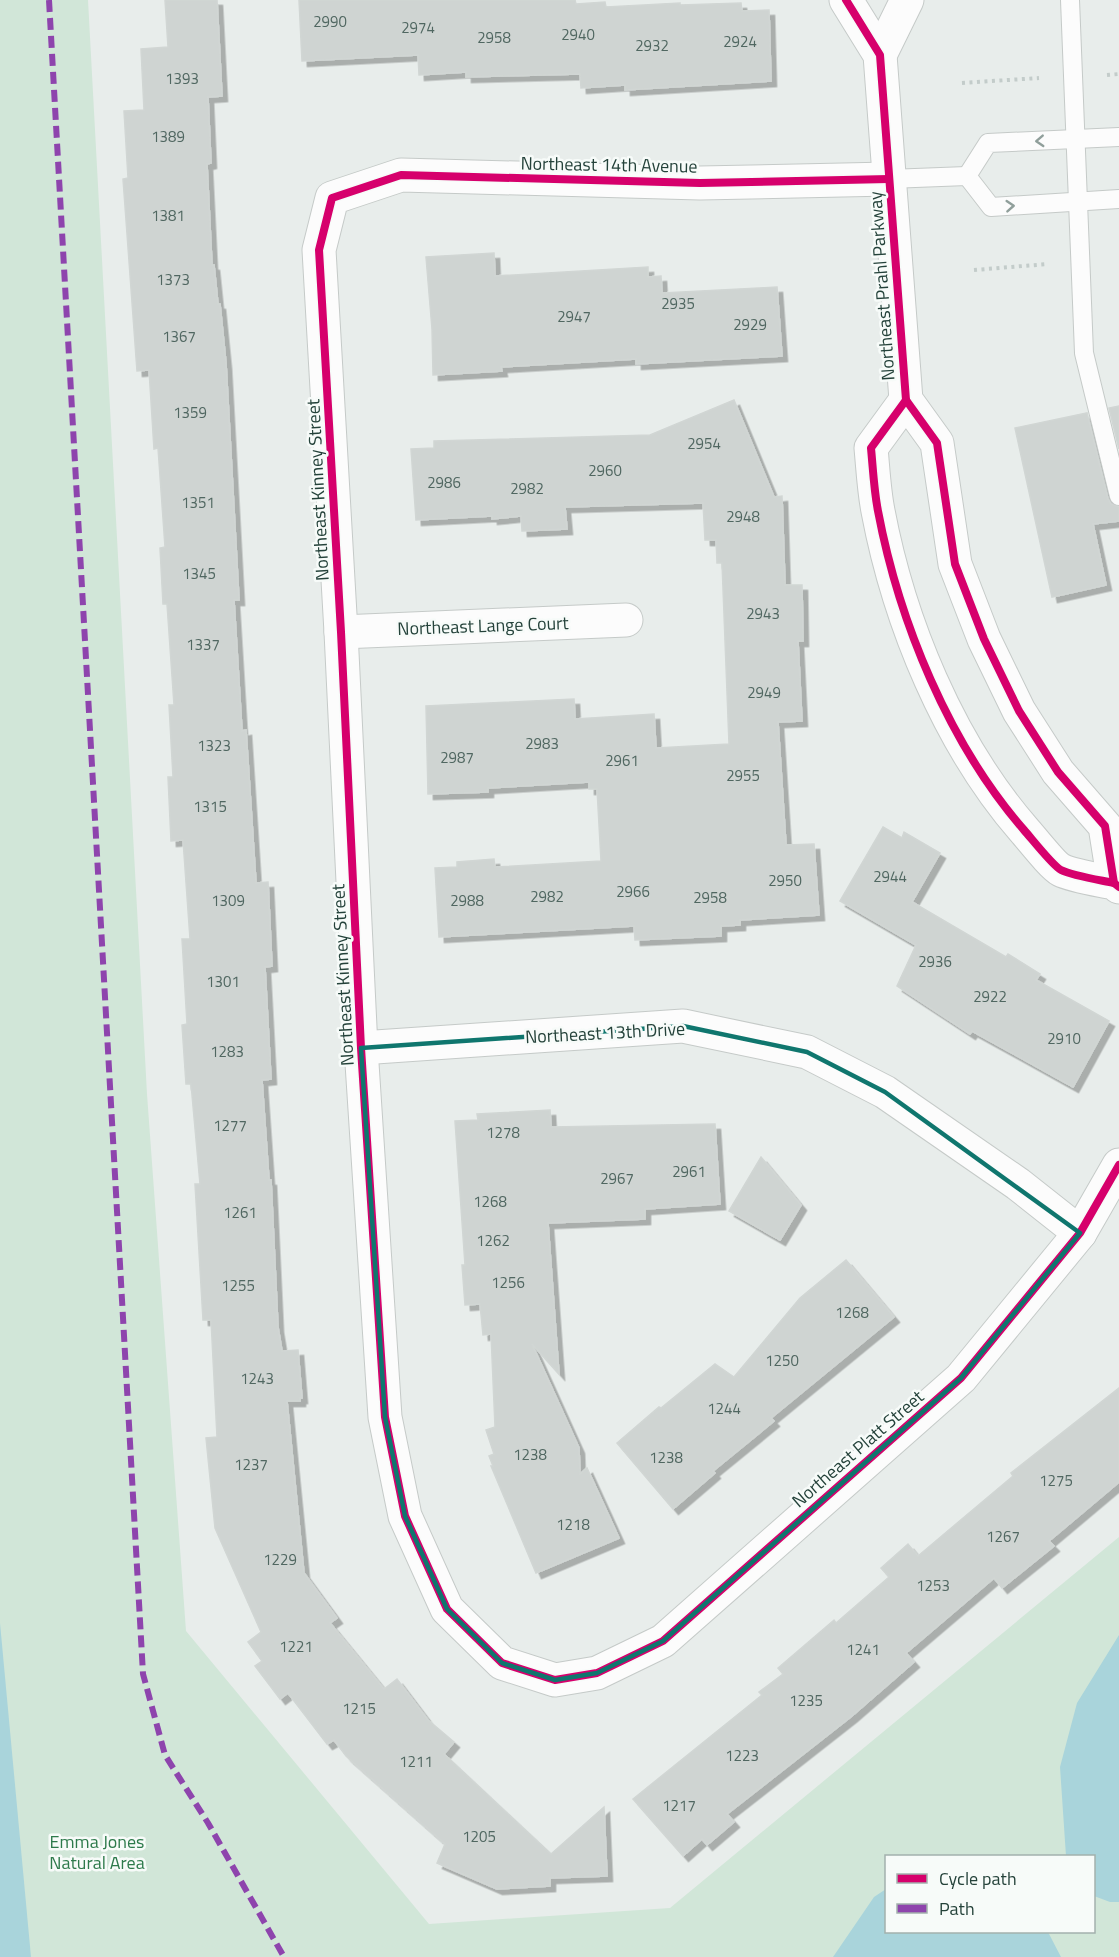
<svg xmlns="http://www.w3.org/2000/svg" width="1119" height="1957" font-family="'Titillium Web',sans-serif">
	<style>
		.green { fill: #d1e6d8; fill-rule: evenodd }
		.water { fill: #a9d4db }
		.building { fill: #cfd4d2; stroke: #d1d6d4; stroke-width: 1.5; filter: url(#shadow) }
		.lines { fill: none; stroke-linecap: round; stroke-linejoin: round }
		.service-casing { stroke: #c5cac8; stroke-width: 20 }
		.minor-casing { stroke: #c5cac8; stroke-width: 35 }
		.tertiary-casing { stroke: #c5cac8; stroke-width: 35 }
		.path { stroke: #c3ccca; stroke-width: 4; stroke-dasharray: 3 4.5; stroke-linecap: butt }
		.service { stroke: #fcfcfc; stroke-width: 18 }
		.minor { stroke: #fcfcfc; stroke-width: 33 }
		.tertiary { stroke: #fcfcfc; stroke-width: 33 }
		.quiet { stroke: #8e44ad; stroke-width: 6; stroke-dasharray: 12 6; stroke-linecap: butt }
		.cycleway-casing { stroke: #f7fbf9; stroke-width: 11 }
		.cycleway { stroke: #d6006c; stroke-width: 8 }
		.oneway { stroke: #909f9b }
		.marked { fill: none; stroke: #0f766e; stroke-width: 4.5; stroke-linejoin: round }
		.labels { text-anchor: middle; stroke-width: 5; stroke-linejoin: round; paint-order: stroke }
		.number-label { font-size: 15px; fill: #506761 }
		.street-label { font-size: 18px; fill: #24423a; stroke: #f7fbf9 }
		.park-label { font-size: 18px; fill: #2d7a4b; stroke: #f7fbf9 }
	</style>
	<defs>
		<filter id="shadow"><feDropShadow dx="5.5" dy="5.5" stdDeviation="0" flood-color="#0004"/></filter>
	</defs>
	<rect width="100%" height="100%" fill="#e8edeb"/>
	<!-- green -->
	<path class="green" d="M0,0h88l59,1094 39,537 243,293 241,-16 449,-371v420h-1119zM886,1856h208v76h-208z"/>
	<!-- water -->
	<g class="water">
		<path d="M0,1623l31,334h-31z"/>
		<path d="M1119,1635v267h-9l-16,-6v-40h-28l-6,-89 17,-64z"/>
		<path d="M886,1889v43h162l13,25h-228l41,-60z"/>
	</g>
	<!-- building -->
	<g class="building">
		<path d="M165,0h52l5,96 -14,1 3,66 -4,1 5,101h2l4,39h2l6,59 13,237h-5l8,131 4,-1 10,153 12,-1 4,84 -7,1 6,112 -9,1 7,100h2l7,147 4,24 16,-1 4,48h-2v3h-13l17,172 33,45 -7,5 54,66 13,-10 31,41 26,22 -10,12 107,100 53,-47 3,69 -57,2v8l-53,3 -60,-26 8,-19 -99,-88 -12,-16 -7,4 -39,-51 -8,6 -25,-33 7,-5 -14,-19 13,-10 -46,-104 -9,-90 11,-1 -6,-117h-8l-8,-136h5l-9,-100h-5l-4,-59 5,-1 -5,-85h8l-7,-99 -12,1 -3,-64h5l-4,-72h5l-7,-101h-4l-3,-56 5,-1 -7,-99 -4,1 -5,-79 -12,1 -14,-192 5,-1 -4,-67 20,-1 -3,-61 27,-2z"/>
		<path d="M299,0h276l1,4 29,-2 1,5 74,-4v2l61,-2 1,8 27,-1 2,71 -146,9v-5l-44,3 -1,-14 -114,3v-5l-47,3 -1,-20 -116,6z"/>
		<path d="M494,253l1,23 153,-9v10l13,-1 1,17 115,-6 5,69 -146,8v-5l-135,8 1,4 -69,4 -1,-46 -6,-72z"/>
		<path d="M734,400l40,97 8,-1 3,89h17l1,56h-5l4,80 -24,1 8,123 28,-1 5,71 -79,5v5l-19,1v10l-86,4 -1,-14 -195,11 -4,-69 22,-1v-5l37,-3 1,8 106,-6 -4,-72h-8v-7l-101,6v4l-60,2 -2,-88 148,-7 1,20 79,-5 2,34 73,-4 -7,-181h-5l-1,-23h-11l-2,-37 -138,4 2,22 -45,2 -1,-15 -29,3v-3l-76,4 -5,-71 23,-1v-7l216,-6z"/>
		<path d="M1119,406v43l-10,-41z"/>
		<path d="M1087,413l21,86 3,5 8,3v14l-26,3 13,61 -54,12 -37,-169z"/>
		<path d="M883,827l19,11 2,-6 36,21 -28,49 94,55 2,-3 32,20 -4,6 73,41 -36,66 -101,-56 -2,3 -73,-48 19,-41 -76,-44z"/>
		<path d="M550,1110l1,17 164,-3 5,80 -75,5v10l-97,4 11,151 -27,-30 47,104 1,26 7,-6 32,70 -83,35 -45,-107h2l-4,-10 5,-2 -8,-24 9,-3 -4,-93 -8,1 -3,-31 -15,1 -3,-40h3l-10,-144 23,-1 -1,-6z"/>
		<path d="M761,1157l40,48 -21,35 -51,-29z"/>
		<path d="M846,1260l48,57 -123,101 3,3 -61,50 2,2 -42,36 -56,-66 42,-36 2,1 54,-44 19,13 66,-79z"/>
		<path d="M1119,1388v94l-70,59 5,5 -52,42 -8,-10 -88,75 8,9 -62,54 -125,98 7,8 -27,23 -5,-6 -19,17 -50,-57 129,-104 -3,-3 24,-18 -5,-6 56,-48 2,3 53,-46 -8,-9 27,-24 10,12 95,-80 -2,-3z"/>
	</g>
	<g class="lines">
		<!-- service casing -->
		<g class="service-casing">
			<g id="service">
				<path d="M1070,0l14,353 35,143"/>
				<path d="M967,176l21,-33 131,-6"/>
				<path d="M967,176l24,31 128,-8"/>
				<path d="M889,179l78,-3"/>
			</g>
		</g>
		<!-- minor casing -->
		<g class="minor-casing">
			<g id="minor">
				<path d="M889,179l-189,4 -299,-8 -69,23 -13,52 22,382 20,416 24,369 20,99 42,93 55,54 53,17 42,-7 66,-32 298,-263 119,-145 39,-68"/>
				<path d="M341,632l285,-12"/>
				<path d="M361,1048l322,-22 124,26 78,40 133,92 62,49"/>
			</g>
		</g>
		<!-- tertiary casing -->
		<g class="tertiary-casing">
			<g id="tertiary">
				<path d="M846,0l34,55 26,345 31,43 18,121 29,75 35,72 39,61 47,54 9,57"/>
				<path d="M880,55l27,-55"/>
				<path d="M906,400l-35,48c2,21 3,43 7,63 21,111 71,233 146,319 8,9 29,36 37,40 12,6 39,10 53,13l5,4"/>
			</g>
		</g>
		<!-- path -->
		<g class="path">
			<path d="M1107,75l12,-1"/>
			<path d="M962,83l77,-5"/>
			<path d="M974,270l74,-6"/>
		</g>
		<!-- service -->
		<use href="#service" class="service"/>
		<!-- minor -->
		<use href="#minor" class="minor"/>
		<!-- tertiary -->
		<use href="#tertiary" class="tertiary"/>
		<!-- quiet -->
		<path class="quiet" d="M49,0l94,1674 22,81 43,68 76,134"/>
		<!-- cycleway casing -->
		<g class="cycleway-casing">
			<g id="cycleway">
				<path d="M846,0l34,55 26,345 31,43 18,121 29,75 35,72 39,61 47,54 9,57"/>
				<path d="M889,179l-189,4 -299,-8 -69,23 -13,52 22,382 20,416 24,369 20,99 42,93 55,54 53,17 42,-7 66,-32 298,-263 119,-145 39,-68"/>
				<path d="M906,400l-35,48c2,21 3,43 7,63 21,111 71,233 146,319 8,9 29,36 37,40 12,6 39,10 53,13l5,4"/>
			</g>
		</g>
		<!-- cycleway -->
		<use href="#cycleway" class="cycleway"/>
	</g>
	<!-- one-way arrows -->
	<defs><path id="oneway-chevron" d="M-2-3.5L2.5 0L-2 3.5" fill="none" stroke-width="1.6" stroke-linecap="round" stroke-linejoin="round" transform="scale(1.5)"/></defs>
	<g class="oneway">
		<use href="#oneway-chevron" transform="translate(1040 141) rotate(177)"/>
		<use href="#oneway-chevron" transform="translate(1010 206) rotate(-4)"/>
	</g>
	<!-- marked area -->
	<path class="marked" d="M683,1026l124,26 78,40 195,141 -119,145 -298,263 -66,32 -42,7 -53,-17 -55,-54 -42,-93 -20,-99 -24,-369z"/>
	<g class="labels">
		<!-- number labels -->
		<g class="number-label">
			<text x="330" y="27">2990</text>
			<text x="418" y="33">2974</text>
			<text x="578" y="40">2940</text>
			<text x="494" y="43">2958</text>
			<text x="740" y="47">2924</text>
			<text x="652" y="51">2932</text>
			<text x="182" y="84">1393</text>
			<text x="168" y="142">1389</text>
			<text x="168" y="221">1381</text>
			<text x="173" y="285">1373</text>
			<text x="678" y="309">2935</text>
			<text x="574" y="322">2947</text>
			<text x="750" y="330">2929</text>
			<text x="179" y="342">1367</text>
			<text x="190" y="418">1359</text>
			<text x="704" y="449">2954</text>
			<text x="605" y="476">2960</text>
			<text x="444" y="488">2986</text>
			<text x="527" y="494">2982</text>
			<text x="198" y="508">1351</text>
			<text x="743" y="522">2948</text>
			<text x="199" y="579">1345</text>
			<text x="763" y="619">2943</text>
			<text x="203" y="650">1337</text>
			<text x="764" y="698">2949</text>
			<text x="542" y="749">2983</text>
			<text x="214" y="751">1323</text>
			<text x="457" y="763">2987</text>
			<text x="622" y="766">2961</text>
			<text x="743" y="781">2955</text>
			<text x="210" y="812">1315</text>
			<text x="890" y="882">2944</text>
			<text x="785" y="886">2950</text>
			<text x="633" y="897">2966</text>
			<text x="547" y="902">2982</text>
			<text x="710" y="903">2958</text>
			<text x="228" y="906">1309</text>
			<text x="467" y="906">2988</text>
			<text x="935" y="967">2936</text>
			<text x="223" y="987">1301</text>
			<text x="990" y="1002">2922</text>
			<text x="1064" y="1044">2910</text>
			<text x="227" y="1057">1283</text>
			<text x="230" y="1131">1277</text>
			<text x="503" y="1138">1278</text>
			<text x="689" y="1177">2961</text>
			<text x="617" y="1184">2967</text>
			<text x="490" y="1207">1268</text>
			<text x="240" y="1218">1261</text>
			<text x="493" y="1246">1262</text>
			<text x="508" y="1288">1256</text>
			<text x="238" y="1291">1255</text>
			<text x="852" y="1318">1268</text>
			<text x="782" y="1366">1250</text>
			<text x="257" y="1384">1243</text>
			<text x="724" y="1414">1244</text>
			<text x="530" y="1460">1238</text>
			<text x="666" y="1463">1238</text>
			<text x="251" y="1470">1237</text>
			<text x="1056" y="1486">1275</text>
			<text x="573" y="1530">1218</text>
			<text x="1003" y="1542">1267</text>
			<text x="280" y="1565">1229</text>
			<text x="933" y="1591">1253</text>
			<text x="296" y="1652">1221</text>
			<text x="863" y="1655">1241</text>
			<text x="806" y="1706">1235</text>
			<text x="359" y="1714">1215</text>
			<text x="742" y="1761">1223</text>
			<text x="416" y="1767">1211</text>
			<text x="679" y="1811">1217</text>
			<text x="479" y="1842">1205</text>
		</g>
		<!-- street labels -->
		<g class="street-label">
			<text transform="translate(609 165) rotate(1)" y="6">Northeast 14th Avenue</text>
			<text transform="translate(882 286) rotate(-94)" y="6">Northeast Prahl Parkway</text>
			<text transform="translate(318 490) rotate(-93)" y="6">Northeast Kinney Street</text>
			<text transform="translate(483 626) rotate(-2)" y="6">Northeast Lange Court</text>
			<text transform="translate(343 975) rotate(-93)" y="6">Northeast Kinney Street</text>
			<text transform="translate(605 1033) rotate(-3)" y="6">Northeast 13th Drive</text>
			<text transform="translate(858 1449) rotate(-41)" y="6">Northeast Platt Street</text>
		</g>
		<!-- park labels -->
		<g class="park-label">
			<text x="97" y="1848">Emma Jones<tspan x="97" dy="21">Natural Area</tspan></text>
		</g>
	</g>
	<!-- legend -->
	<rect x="885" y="1855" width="210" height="78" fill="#f7fbf9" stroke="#a3b1ad" stroke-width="1.5"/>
	<rect x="897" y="1874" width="30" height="9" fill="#d6006c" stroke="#a3b1ad" stroke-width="1.5"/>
	<text x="939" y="1885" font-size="18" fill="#24423a">Cycle path</text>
	<rect x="897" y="1904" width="30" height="9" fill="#8e44ad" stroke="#a3b1ad" stroke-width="1.5"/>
	<text x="939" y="1915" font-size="18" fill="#24423a">Path</text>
</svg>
